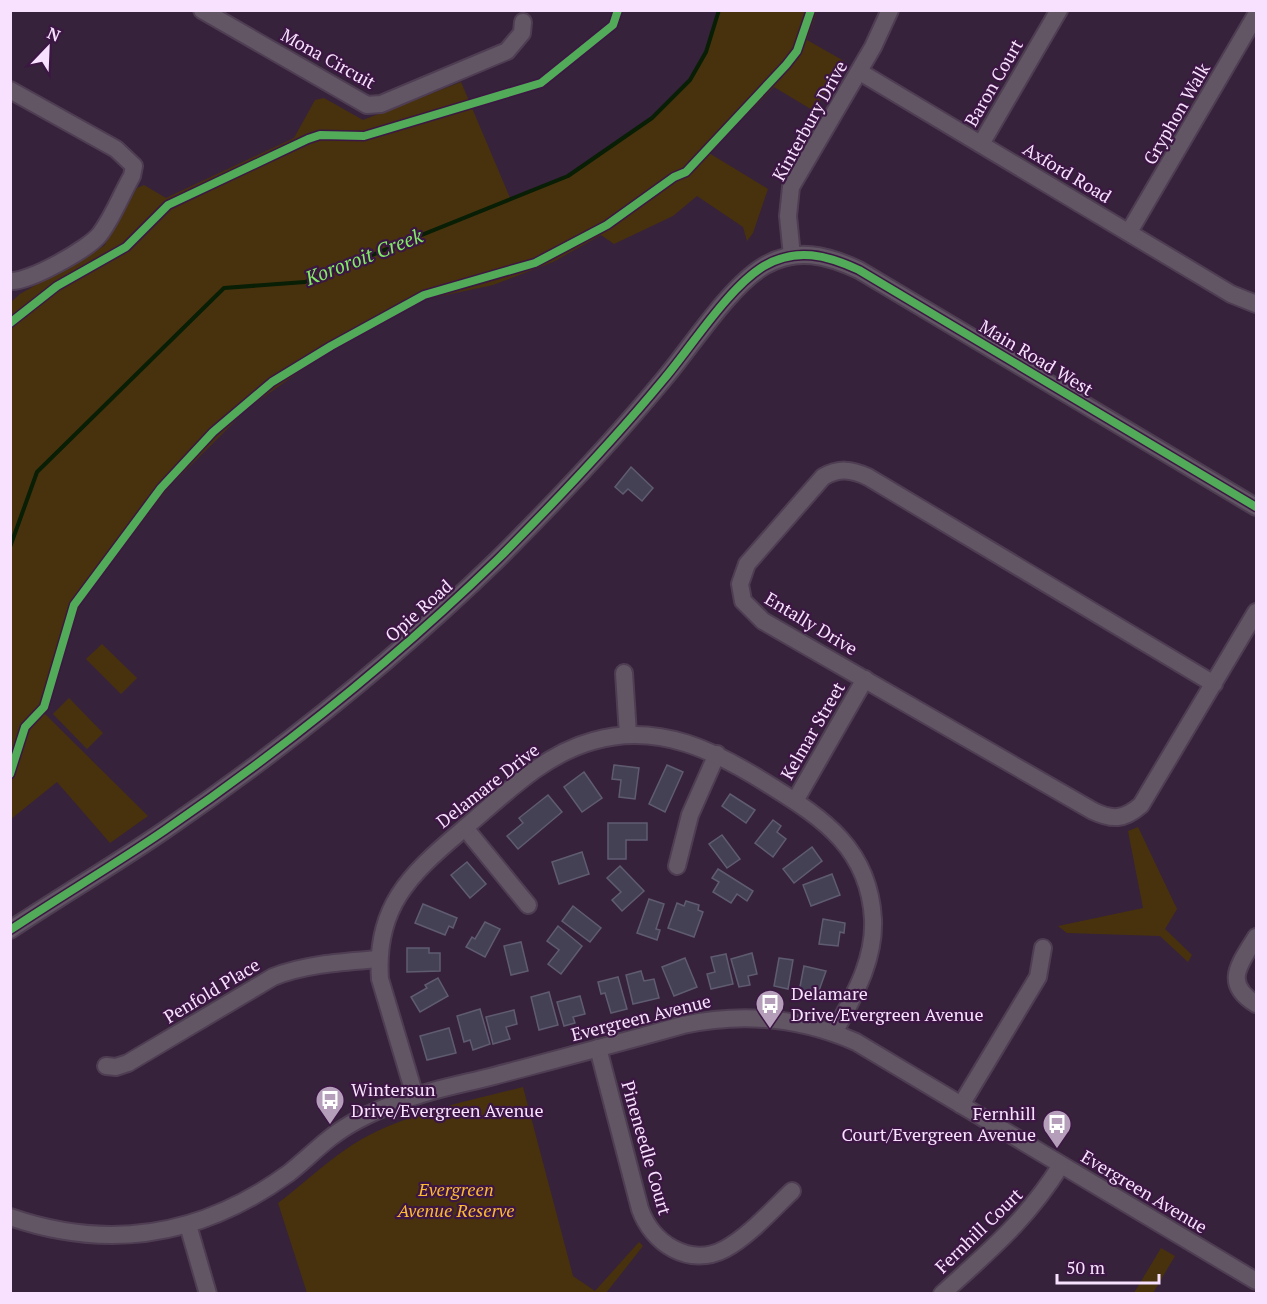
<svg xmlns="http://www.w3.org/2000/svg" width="1267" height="1304" font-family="'PT Serif',serif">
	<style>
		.green { fill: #48320e }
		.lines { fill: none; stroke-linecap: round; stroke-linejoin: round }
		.stream { stroke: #081e05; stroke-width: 4 }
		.building { fill: #454155; stroke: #5f5c71; stroke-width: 1.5 }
		.minor-casing { stroke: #4f3e53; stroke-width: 20 }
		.minor { stroke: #625665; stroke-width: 16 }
		.cycleway-casing { stroke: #3c1744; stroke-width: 11 }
		.cycleway { stroke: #51ab58; stroke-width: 8 }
		.labels { text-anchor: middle; stroke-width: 4.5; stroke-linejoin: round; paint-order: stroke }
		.street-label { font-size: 18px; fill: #f8e1fe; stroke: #3c1744 }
		.poi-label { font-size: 18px; fill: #f8e1fe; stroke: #3c1744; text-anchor: start }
		.park-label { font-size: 18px; font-style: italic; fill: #fdba33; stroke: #3c1744 }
		.water-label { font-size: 20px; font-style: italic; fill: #81eb65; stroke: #3c1744 }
	</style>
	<rect width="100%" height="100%" fill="#36223a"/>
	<!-- green -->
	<g class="green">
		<path d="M719,11h98l-10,29 37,21 -30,50 -40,-24 -65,66 59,36 -15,44 -6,8 -4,-14 -46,-31 -24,20 -59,28 -13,-9 -48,27 -60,23 -85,18 -112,71 -49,35 -78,78 -89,118 -35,109 103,102 -38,27 -53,-61 -46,37v-517l9,-8 84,-48 33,-58 7,-3 22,13 128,-60 21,-38 9,-2 39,22 98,-38 50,118 57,-24 95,-67 27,-29 16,-28z"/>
		<path d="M102,644l35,34 -16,16 -35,-35z"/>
		<path d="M69,698l34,35 -16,16 -34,-35z"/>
		<path d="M1138,827l39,82 -12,20 27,26 -4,7 -28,-26 -93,-3 -9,-7 85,-18 -15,-77z"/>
		<path d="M523,1087l50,189 22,15 44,-49 4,4 -37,47h-299l-29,-90c28,-21 54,-47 84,-64 49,-27 106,-38 161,-52z"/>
		<path d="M1161,1248l14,8 -22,37h-19z"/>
	</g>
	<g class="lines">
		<!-- stream -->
		<path class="stream" d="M10,547l27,-75 187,-184 81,-6 263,-106 84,-58 38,-38 16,-28 13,-42"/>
	</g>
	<!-- building -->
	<g class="building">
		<path d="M631,467l22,21 -11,13 -14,-12 -5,5 -8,-7z"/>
		<path d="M614,765l25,3 -4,31 -16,-2 2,-17 -9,-1z"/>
		<path d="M667,765l16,7 -18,40 -16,-8z"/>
		<path d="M584,772l18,26 -20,14 -18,-25z"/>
		<path d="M730,794l25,16 -9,13 -24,-17z"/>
		<path d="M548,795l14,17 -44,37 -11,-13 16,-13 -4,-5z"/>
		<path d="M773,820l8,6 -4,6 9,7 -13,18 -18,-14z"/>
		<path d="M608,823h39v17h-21v19h-18z"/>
		<path d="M722,835l18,24 -13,9 -18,-24z"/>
		<path d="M812,847l10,14 -28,22 -11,-14z"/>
		<path d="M582,852l7,22 -30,10 -7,-22z"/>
		<path d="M467,862l19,22 -16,14 -19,-23z"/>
		<path d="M620,866l24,25 -22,20 -10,-11 9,-8 -14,-14z"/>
		<path d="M718,869l35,22 -6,10 -10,-7 -6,9 -18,-11 6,-10 -7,-4z"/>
		<path d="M832,874l8,21 -29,11 -8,-21z"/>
		<path d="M649,899l15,5 -8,25 4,1 -3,10 -20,-7z"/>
		<path d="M686,901l13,4 -1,5 5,2 -9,25 -26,-9 9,-25 7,3z"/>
		<path d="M423,904l34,14 -4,10 -4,-2 -4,9 -30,-12z"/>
		<path d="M573,906l28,22 -11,14 -28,-21z"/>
		<path d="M823,919l22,4 -1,10 -4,-1 -2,14 -19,-2z"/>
		<path d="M485,922l15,7 -15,28 -19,-10 6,-10 3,2z"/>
		<path d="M558,926l24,20 -21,28 -13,-10 11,-14 -12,-9z"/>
		<path d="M521,942l7,29 -17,4 -7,-29z"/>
		<path d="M407,948h22v5h11v18l-33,1z"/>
		<path d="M752,953l5,21 -9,2 2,9 -11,2 -8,-28z"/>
		<path d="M726,954l7,30 -22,5 -4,-15 8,-2 -4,-15z"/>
		<path d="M685,958l12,29 -23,9 -12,-29z"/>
		<path d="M779,958l14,2 -5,29 -14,-3z"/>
		<path d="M804,966l22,5 -9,25 -18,-4z"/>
		<path d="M641,971l3,10 10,-2 5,19 -26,6 -7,-29z"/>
		<path d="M618,977l9,32 -16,4 -6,-20 -4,1 -3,-12z"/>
		<path d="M438,978l10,18 -28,16 -9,-15 16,-9 -2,-3z"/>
		<path d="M549,992l9,33 -19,5 -8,-33z"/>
		<path d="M580,996l5,18 -12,3 2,6 -11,3 -7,-24z"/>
		<path d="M480,1009l10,35 -17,6 -3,-10 -6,2 -7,-26z"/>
		<path d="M514,1010l3,14 -11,3 4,12 -17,5 -7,-27z"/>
		<path d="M449,1028l7,25 -29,7 -7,-24z"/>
	</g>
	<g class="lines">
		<!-- minor casing -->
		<g class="minor-casing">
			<g id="minor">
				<path d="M202,10l165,95 14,-1 126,-53 15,-18 1,-11"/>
				<path d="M860,72l371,222 25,10"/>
				<path d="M10,90l106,59 18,17 -2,10c-11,19 -19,41 -32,58 -10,14 -72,49 -90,47"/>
				<path d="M981,144l78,-134"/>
				<path d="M1129,232l127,-217"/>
				<path d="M792,256l-4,-40 3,-29 82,-140 17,-37"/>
				<path d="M624,673l4,62"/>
				<path d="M1214,684l-346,-207c-17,-8 -29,-9 -45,0l-76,87 -7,20 3,17 20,20 330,190c19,9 31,9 48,-6l115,-193"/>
				<path d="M795,801l70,-122"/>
				<path d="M465,828l63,77"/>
				<path d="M677,866l13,-51 27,-61"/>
				<path d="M10,930c51,-34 104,-65 155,-100 118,-81 230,-171 333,-271 58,-58 114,-117 166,-180 28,-33 64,-91 100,-113 32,-19 63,-11 95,4l397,237"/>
				<path d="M1256,937c-16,27 -34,46 0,67"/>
				<path d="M598,1048l42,161c12,34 49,59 85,40 23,-12 48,-40 67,-58"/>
				<path d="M106,1066l10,1 12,-4 145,-86c33,-13 70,-15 106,-18"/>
				<path d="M415,1096l-35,-117c-5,-71 29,-104 80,-147 40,-33 81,-77 133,-91 66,-19 123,10 178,45 53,33 98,63 102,133 2,42 -20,78 -39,114"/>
				<path d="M961,1105l77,-128 5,-29"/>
				<path d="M10,1217c101,35 194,18 279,-44 14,-11 27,-24 41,-35 19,-15 42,-26 64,-34 31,-13 64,-19 96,-27 64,-17 129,-34 193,-52 60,-13 116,-8 173,17l400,239"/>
				<path d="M188,1225l20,69"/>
				<path d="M942,1294c48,-44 84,-73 119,-129"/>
			</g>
		</g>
		<!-- minor -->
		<use href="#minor" class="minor"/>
		<!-- cycleway casing -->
		<g class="cycleway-casing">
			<g id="cycleway">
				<path d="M10,323l47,-37 69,-39 42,-42 140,-66 12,-4 44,1 177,-53 72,-58 5,-15"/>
				<path d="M10,774l15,-47 19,-20 30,-102 87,-117 52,-56 59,-50 59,-36 93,-51 111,-32 72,-38 67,-48 12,-5 100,-107 11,-14 14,-41"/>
				<path d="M10,930c51,-34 104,-65 155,-100 118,-81 230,-171 333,-271 58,-58 114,-117 166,-180 28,-33 64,-91 100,-113 32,-19 63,-11 95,4l397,237"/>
			</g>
		</g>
		<!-- cycleway -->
		<use href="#cycleway" class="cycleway"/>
	</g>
	<!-- icons -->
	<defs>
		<g id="bus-pin" transform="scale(1.5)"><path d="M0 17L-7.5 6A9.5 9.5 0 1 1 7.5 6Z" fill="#b49eb9" stroke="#3c1744"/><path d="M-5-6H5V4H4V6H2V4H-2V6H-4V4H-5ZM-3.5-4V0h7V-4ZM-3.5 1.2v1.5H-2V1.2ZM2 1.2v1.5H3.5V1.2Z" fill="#fff"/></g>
	</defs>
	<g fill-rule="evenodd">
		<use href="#bus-pin" x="770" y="1004"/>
		<use href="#bus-pin" x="330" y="1100"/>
		<use href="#bus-pin" x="1057" y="1124"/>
	</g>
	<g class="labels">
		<!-- street labels -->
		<g class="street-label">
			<text transform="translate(328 59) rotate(29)" y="6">Mona Circuit</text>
			<text transform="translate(994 83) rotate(-60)" y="6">Baron Court</text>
			<text transform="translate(1177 114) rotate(-60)" y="6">Gryphon Walk</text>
			<text transform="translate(810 121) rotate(-61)" y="6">Kinterbury Drive</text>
			<text transform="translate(1067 173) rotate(31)" y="6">Axford Road</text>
			<text transform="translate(1036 358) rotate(31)" y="6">Main Road West</text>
			<text transform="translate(419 611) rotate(-42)" y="6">Opie Road</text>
			<text transform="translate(811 624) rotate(31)" y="6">Entally Drive</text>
			<text transform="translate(813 731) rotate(-60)" y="6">Kelmar Street</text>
			<text transform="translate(488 786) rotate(-38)" y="6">Delamare Drive</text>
			<text transform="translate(212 991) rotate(-31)" y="6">Penfold Place</text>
			<text transform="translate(641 1018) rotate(-14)" y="6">Evergreen Avenue</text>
			<text transform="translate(646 1148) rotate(74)" y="6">Pineneedle Court</text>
			<text transform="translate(1144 1192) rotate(31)" y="6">Evergreen Avenue</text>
			<text transform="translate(979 1231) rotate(-44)" y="6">Fernhill Court</text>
		</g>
		<!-- poi labels -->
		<g class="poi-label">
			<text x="791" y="1000">Delamare<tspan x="791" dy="21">Drive/Evergreen Avenue</tspan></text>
			<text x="351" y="1096">Wintersun<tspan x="351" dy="21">Drive/Evergreen Avenue</tspan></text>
			<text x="1036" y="1120" text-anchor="end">Fernhill<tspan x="1036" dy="21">Court/Evergreen Avenue</tspan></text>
		</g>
		<!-- park labels -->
		<g class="park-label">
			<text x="456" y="1196">Evergreen<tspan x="456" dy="21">Avenue Reserve</tspan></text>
		</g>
		<!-- water labels -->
		<g class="water-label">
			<text transform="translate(364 257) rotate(-21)" y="7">Kororoit Creek</text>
		</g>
	</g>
	<!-- border -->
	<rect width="1267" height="1304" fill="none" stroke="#f8e1fe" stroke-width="24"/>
	<!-- north arrow -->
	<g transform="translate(48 48) rotate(23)" stroke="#3c1744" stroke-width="4.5" paint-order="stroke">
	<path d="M0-4.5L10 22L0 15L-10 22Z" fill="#f8e1fe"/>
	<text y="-9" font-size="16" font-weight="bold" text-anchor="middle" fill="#f8e1fe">N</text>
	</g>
	<!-- scale -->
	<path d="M1057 1274v9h102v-9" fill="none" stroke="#f8e1fe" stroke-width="3"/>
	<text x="1066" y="1274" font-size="18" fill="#f8e1fe" stroke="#3c1744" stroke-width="4.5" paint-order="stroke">50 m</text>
</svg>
